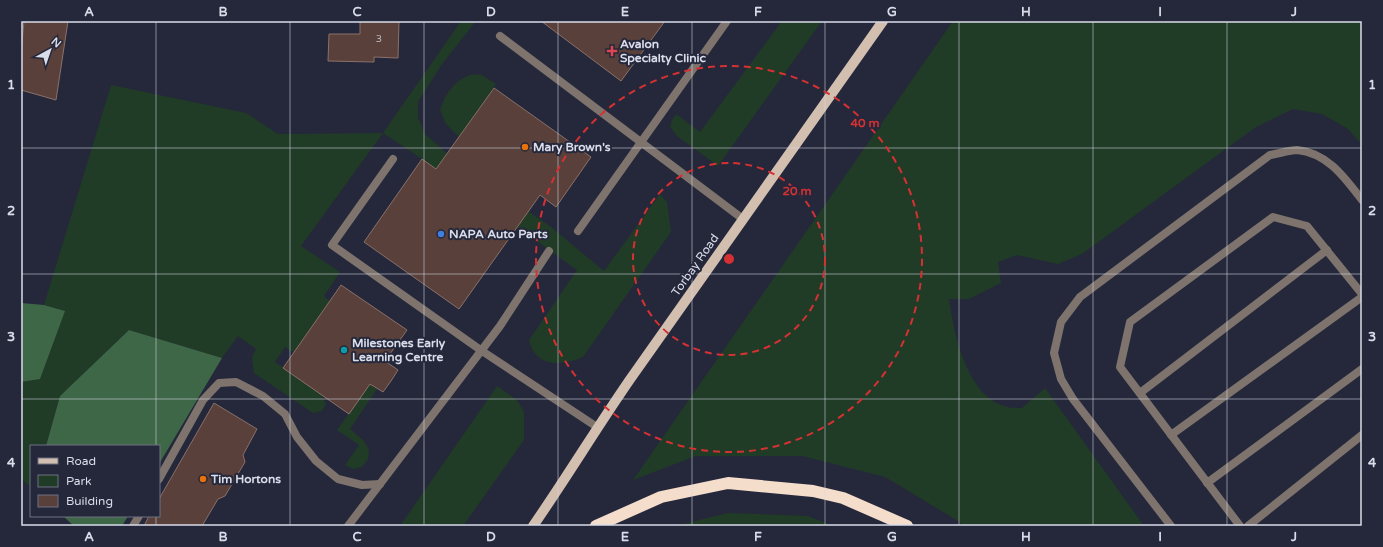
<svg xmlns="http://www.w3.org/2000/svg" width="1383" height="547" font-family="'Varela Round',sans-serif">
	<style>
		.green { fill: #203b26 }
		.forest { fill: #3e6747 }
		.building { fill: #59403a; stroke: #8a7069 }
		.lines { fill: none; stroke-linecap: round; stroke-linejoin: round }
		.service { stroke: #7e746d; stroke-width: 8 }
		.primary { stroke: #d3bfb0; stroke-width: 10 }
		.motorway { stroke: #f5ddcb; stroke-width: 12 }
		.grid { fill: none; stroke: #d9dce9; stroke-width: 1; stroke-opacity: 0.55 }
		.ring { fill: none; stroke: #d63132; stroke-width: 2; stroke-dasharray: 7 5 }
		.health-dot { fill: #e0444e; stroke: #25283b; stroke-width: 1.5 }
		.food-dot { fill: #e8710a; stroke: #25283b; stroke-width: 1.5 }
		.shop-dot { fill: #3f7fe0; stroke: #25283b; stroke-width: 1.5 }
		.culture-dot { fill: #0f9aa8; stroke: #25283b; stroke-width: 1.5 }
		.labels { text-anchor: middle; stroke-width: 4; stroke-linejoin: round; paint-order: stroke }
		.number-label { font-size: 10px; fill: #b9b5bd }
		.poi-label { font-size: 12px; font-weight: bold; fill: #d9dce9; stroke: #25283b; text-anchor: start }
		.street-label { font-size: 12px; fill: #d9dce9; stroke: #25283b }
		.centre { fill: #d63132; stroke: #25283b; stroke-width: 2 }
		.ring-label { font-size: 12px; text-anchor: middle; font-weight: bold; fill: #d63132; stroke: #25283b; stroke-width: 4; stroke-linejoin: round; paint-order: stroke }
		.neatline { fill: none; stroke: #d9dce9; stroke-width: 1.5 }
		.grid-label { font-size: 13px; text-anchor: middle; font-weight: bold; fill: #d9dce9 }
	</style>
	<rect width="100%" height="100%" fill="#25283b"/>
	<!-- green -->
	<g class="green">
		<path d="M461,21h15l-34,43 -24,38v15l7,17 26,23 100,70 53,44 56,-77 7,8 4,30 -88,125c-21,9 -48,11 -54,-17l48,-70 -155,-111 -39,-26 -82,113 39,26 -16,24 6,5 -36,52 -9,-6 -10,15 46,32 5,10 -4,7 -9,2 -59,-40 -2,-16 4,-8 -18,-13 -16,22 -93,-28 -69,66 -14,50h-15v41l-10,-8v-97l19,-4 24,-67 -20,-6 67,-220 135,28 32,21 105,-1z"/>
		<path d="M782,21h40l-104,145 -41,-30 -7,-9 2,-7 4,-6 24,18z"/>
		<path d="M953,21h409v124l-14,-16 -26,-15 -29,-5 -37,18 -174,127 -24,10 -41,-9 -19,7 3,21 -32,16h-20c5,34 17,95 55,107 5,2 12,2 18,2l23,-20 99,138h-180l-6,-5 -73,-44 -83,-21h-106l-63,24z"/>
		<path d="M474,74l8,1 14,9 -37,53 -13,-13 -6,-14c6,-18 15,-31 34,-36z"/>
		<path d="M370,384l7,5 -27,40 14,12 5,8 -1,10 -6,8 -9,2 -8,-4 14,-20 -22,-15z"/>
		<path d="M497,386l20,14 7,12v28l-61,86h-63z"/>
		<path d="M728,513l80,3 25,10h-158z"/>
	</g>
	<!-- forest -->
	<g class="forest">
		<path d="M21,303l23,2 21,6 -25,68 -19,3z"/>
		<path d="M129,330l93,28 -63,106v-18h-113l14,-50z"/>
		<path d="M63,516h65l-6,10h-48z"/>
	</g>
	<!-- building -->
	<g class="building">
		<path d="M24,21h44l-12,79 -35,-10v-37z"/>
		<path d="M360,21h39l-1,37 -24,-1v5l-46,-1 1,-27h31z"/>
		<path d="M541,21h124l-44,60z"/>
		<path d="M494,88l97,69 -35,50 -16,-12 -81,114 -95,-67 58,-83 14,10z"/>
		<path d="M341,285l66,45 -22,31 13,9 -7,11 -8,11 -13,-8 -21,30 -66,-46z"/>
		<path d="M214,403l43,26 -14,26 2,7 -20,34 -7,3 -16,27h-58l5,-10h10v-17z"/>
	</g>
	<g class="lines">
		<!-- service -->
		<g class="service">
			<path d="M500,36l243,183"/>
			<path d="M393,159l-61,86 150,106 115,76"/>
			<path d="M578,231l149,-210"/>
			<path d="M1140,393l187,-143"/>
			<path d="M1171,435l191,-138"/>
			<path d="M159,479l44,-79 16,-17 17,-1 27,14 22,18 12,23 19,24 22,18 24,6 18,-1"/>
			<path d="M1207,483l155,-114"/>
			<path d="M133,526l6,-10"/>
			<path d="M348,526l152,-200 49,-75"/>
			<path d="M1171,526l-98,-127 -12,-20 -7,-26 7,-31 19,-25 190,-142c8,-1 19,-5 27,-5 31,3 48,28 65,50"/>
			<path d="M1240,526l-120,-159 10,-45 143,-105 34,9 55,68"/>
			<path d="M1248,526l114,-91"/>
		</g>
		<!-- primary -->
		<path class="primary" d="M533,526c34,-49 64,-99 98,-148l252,-357"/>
		<!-- motorway -->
		<path class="motorway" d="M596,526l65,-29 67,-14 85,8 30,7 64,28"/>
	</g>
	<!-- grid -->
	<path class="grid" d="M156,21v425M290,21v505M424,21v505M558,21v505M692,21v505M825,21v505M959,21v505M1093,21v505M1227,21v505M21,148h1341M21,274h1341M21,399h1341M156,516v10"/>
	<!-- distance rings -->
	<g class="ring">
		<circle cx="729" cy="259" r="96"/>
		<circle cx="729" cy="259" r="193"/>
	</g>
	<!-- markers -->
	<path class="health-dot" d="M610 45h4v4h4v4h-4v4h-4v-4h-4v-4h4z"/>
	<g class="food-dot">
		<circle cx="525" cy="147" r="4"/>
		<circle cx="203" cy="479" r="4"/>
	</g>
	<circle class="shop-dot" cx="441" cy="234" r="4"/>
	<circle class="culture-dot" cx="344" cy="350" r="4"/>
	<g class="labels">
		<!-- number labels -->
		<g class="number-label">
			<text x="379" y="42">3</text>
		</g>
		<!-- poi labels -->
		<g class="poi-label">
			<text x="620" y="48">Avalon<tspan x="620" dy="14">Specialty Clinic</tspan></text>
			<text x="533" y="151">Mary Brown's</text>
			<text x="449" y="238">NAPA Auto Parts</text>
			<text x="352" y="347">Milestones Early<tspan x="352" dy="14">Learning Centre</tspan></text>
			<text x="211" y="483">Tim Hortons</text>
		</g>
		<!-- street labels -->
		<g class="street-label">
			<text transform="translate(695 265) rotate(-55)" y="4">Torbay Road</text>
		</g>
	</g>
	<circle cx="729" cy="259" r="6" class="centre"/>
	<g class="ring-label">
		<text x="865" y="127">40 m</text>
		<text x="797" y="195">20 m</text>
	</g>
	<!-- border -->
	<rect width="1383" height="547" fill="none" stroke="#25283b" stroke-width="44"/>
	<!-- legend -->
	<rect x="30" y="445" width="130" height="72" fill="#25283b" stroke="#6d7081"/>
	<rect x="38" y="458" width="20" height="6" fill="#d3bfb0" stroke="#6d7081"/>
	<text x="66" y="465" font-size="12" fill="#d9dce9">Road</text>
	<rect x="38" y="475" width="20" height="12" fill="#203b26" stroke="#6d7081"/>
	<text x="66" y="485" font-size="12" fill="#d9dce9">Park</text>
	<rect x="38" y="495" width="20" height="12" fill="#59403a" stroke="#6d7081"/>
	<text x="66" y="505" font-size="12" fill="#d9dce9">Building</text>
	<!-- north arrow -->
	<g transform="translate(50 50) rotate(40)" stroke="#25283b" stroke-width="3" paint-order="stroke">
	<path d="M0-3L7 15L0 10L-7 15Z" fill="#d9dce9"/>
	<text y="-6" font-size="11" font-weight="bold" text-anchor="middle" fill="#d9dce9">N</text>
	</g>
	<rect x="22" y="22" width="1339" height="503" class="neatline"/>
	<g class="grid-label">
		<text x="89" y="16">A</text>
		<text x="223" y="16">B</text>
		<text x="357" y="16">C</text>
		<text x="491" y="16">D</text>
		<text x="625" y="16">E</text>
		<text x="758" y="16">F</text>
		<text x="892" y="16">G</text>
		<text x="1026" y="16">H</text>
		<text x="1160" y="16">I</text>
		<text x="1294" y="16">J</text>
		<text x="11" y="89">1</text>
		<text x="1372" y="89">1</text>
		<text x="11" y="215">2</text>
		<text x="1372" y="215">2</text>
		<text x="11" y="341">3</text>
		<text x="1372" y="341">3</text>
		<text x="11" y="467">4</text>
		<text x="1372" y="467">4</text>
		<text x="89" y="541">A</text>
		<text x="223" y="541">B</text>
		<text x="357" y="541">C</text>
		<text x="491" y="541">D</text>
		<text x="625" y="541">E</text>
		<text x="758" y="541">F</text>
		<text x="892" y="541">G</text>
		<text x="1026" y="541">H</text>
		<text x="1160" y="541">I</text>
		<text x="1294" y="541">J</text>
	</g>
</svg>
